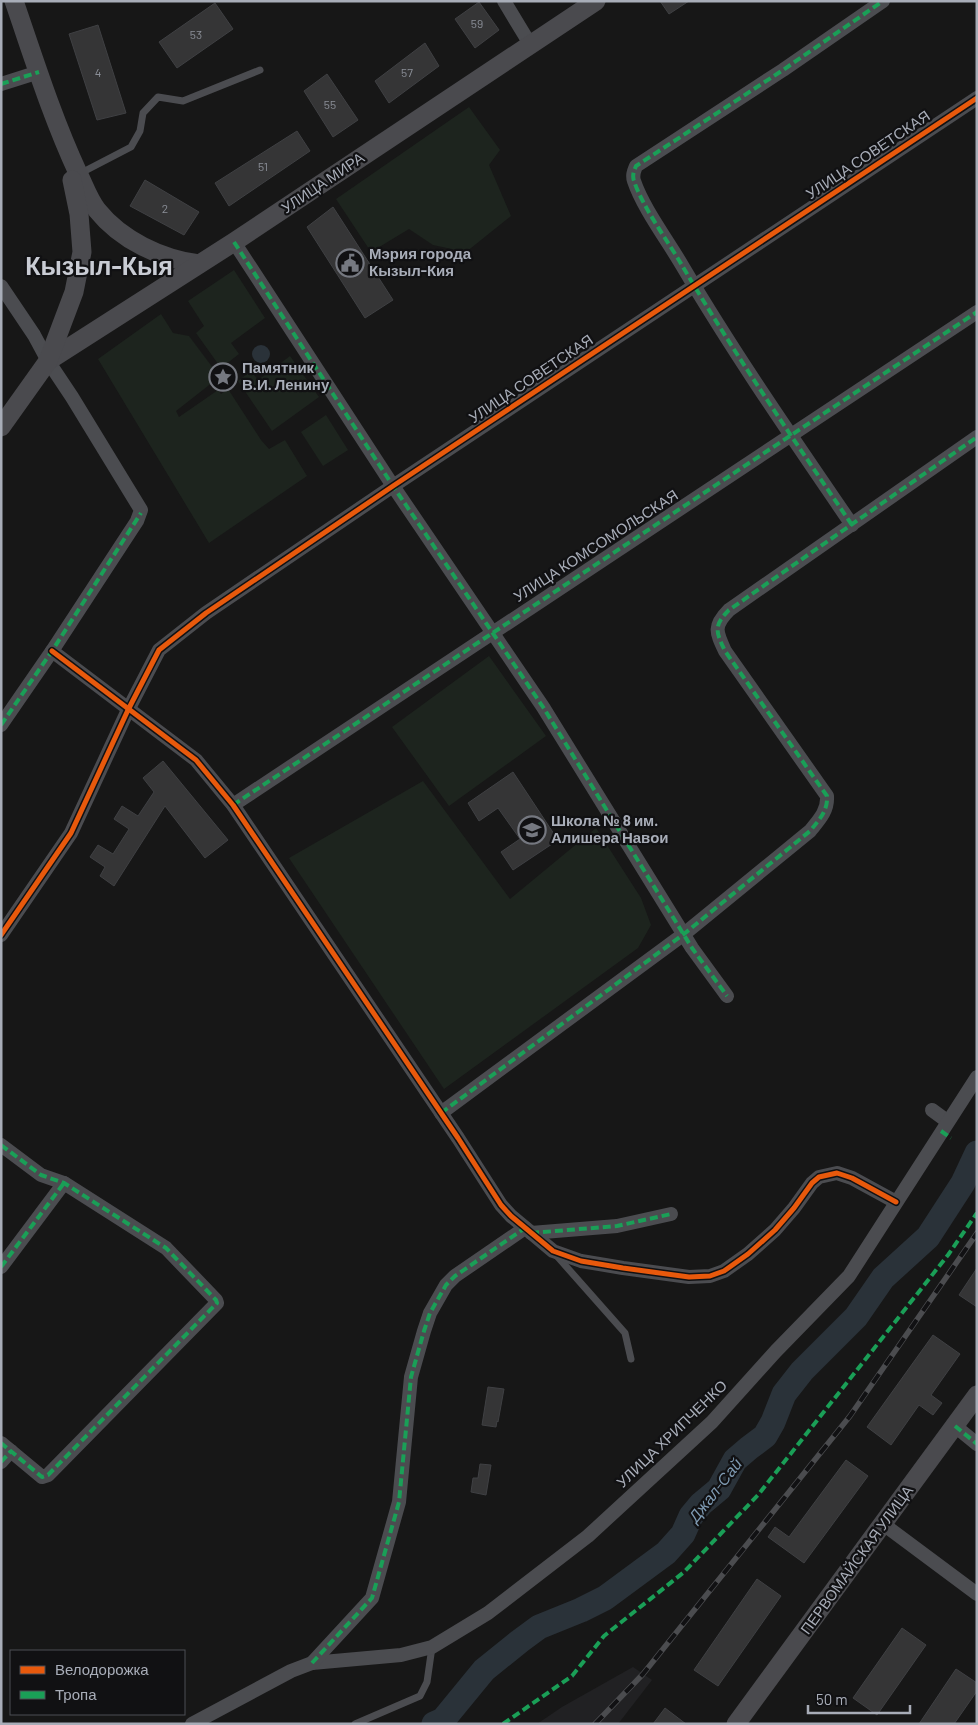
<svg xmlns="http://www.w3.org/2000/svg" width="978" height="1725" font-family="Barlow,sans-serif">
	<style>
		.built { fill: #212123 }
		.green { fill: #1d241e }
		.water { fill: #2a3239 }
		.lines { fill: none; stroke-linecap: round; stroke-linejoin: round }
		.river { stroke: #2a3239; stroke-width: 25 }
		.building { fill: #353536; stroke: #3f4043 }
		.lane { stroke: #4b4c50; stroke-width: 7 }
		.street { stroke: #4b4c50; stroke-width: 14 }
		.secondary { stroke: #4a4a4e; stroke-width: 19 }
		.rail-casing { stroke: #4b4c4f; stroke-width: 5.5 }
		.rail { stroke: #111113; stroke-width: 4; stroke-dasharray: 11; stroke-linecap: butt }
		.quiet { stroke: #1a9f57; stroke-width: 4; stroke-dasharray: 8 4; stroke-linecap: butt }
		.cycleway-casing { stroke: #111113; stroke-width: 8 }
		.cycleway { stroke: #e8590c; stroke-width: 5 }
		.labels { text-anchor: middle; stroke-width: 4.5; stroke-linejoin: round; paint-order: stroke }
		.number-label { font-size: 12px; fill: #8b8f98 }
		.street-label { font-size: 15px; fill: #a8adb8; stroke: #111113 }
		.poi-label { font-size: 15px; font-weight: bold; fill: #a8adb8; stroke: #111113; text-anchor: start }
		.water-label { font-size: 16px; font-style: italic; fill: #7f9bb3; stroke: #111113 }
		.town-label { font-size: 25px; font-weight: bold; fill: #c9ccd4; stroke: #111113 }
	</style>
	<rect width="100%" height="100%" fill="#171717"/>
	<!-- built -->
	<path class="built" d="M633,1667l19,13 -34,44h-81l25,-17z"/>
	<!-- green -->
	<g class="green">
		<path d="M469,107l31,43 -11,15 22,51 -45,36 -33,-7 -24,-16 -38,23 -35,-53z"/>
		<path d="M234,270l31,48 -34,25 8,11 -18,14 -25,-35 8,-7 -16,-25z"/>
		<path d="M161,314l12,19 16,3 27,36 -6,5 3,5 -37,29 3,6 39,-27 3,4 7,-5 33,51 8,9 16,-9 22,36 -98,67 -111,-184z"/>
		<path d="M290,356l29,41 -47,34 -34,-50 13,-10 7,9z"/>
		<path d="M326,415l22,35 -25,16 -22,-34z"/>
		<path d="M489,656l57,80 -97,70 -57,-79z"/>
		<path d="M423,781l87,118 86,-71 45,70 10,27 -13,23 -194,141 -155,-231z"/>
	</g>
	<!-- water -->
	<circle class="water" cx="261" cy="354" r="9"/>
	<g class="lines">
		<!-- river -->
		<path class="river" d="M434,1724l9,-4 41,-50 36,-29 19,-14 42,-17 24,-12 61,-45 17,-19 8,-18 10,-12 18,-15 16,-29 14,-12 16,-12 8,-14 11,-28 18,-23 54,-54 27,-39 45,-41 35,-54 14,-30"/>
	</g>
	<!-- building -->
	<g class="building">
		<path d="M660,1h29l-20,13z"/>
		<path d="M479,2l20,28 -24,18 -20,-29z"/>
		<path d="M215,3l18,26 -56,39 -18,-26z"/>
		<path d="M98,25l28,88 -29,7 -28,-86z"/>
		<path d="M425,43l14,23 -50,37 -14,-22z"/>
		<path d="M327,74l31,46 -25,17 -29,-46z"/>
		<path d="M297,131l13,20 -81,55 -14,-23z"/>
		<path d="M145,180l54,32 -15,23 -54,-29z"/>
		<path d="M333,207l60,93 -28,18 -58,-91z"/>
		<path d="M163,761l65,79 -23,18 -40,-52 -51,80 -14,-10 5,-9 -15,-10 8,-12 15,9 16,-25 -15,-10 8,-13 16,10 16,-24 -11,-14z"/>
		<path d="M513,772l45,68 -45,30 -12,-18 19,-13 -22,-31 -19,13 -11,-18z"/>
		<path d="M977,1268v39l-18,-12z"/>
		<path d="M933,1335l27,19 -29,41 11,8 -9,12 -14,-10 -28,40 -24,-18z"/>
		<path d="M488,1387l16,2 -6,33 -1,-1 -1,6 -14,-2z"/>
		<path d="M846,1460l22,16 -64,87 -36,-26 7,-10 14,10z"/>
		<path d="M480,1464l11,1 -5,30 -15,-3 2,-14h5z"/>
		<path d="M757,1579l24,17 -63,90 -24,-16z"/>
		<path d="M902,1628l24,17 -49,70 -24,-17z"/>
		<path d="M956,1669l21,14v8l-23,33h-35z"/>
		<path d="M665,1708l21,16h-33z"/>
	</g>
	<g class="lines">
		<!-- lane -->
		<g class="lane">
			<path d="M79,174l52,-27 9,-16 3,-18 15,-16 25,4 77,-31"/>
			<path d="M556,1255l69,78 6,26"/>
			<path d="M355,1724l65,-28 7,-14 5,-35"/>
		</g>
		<!-- street -->
		<g class="street">
			<path d="M504,1l26,43"/>
			<path d="M1,84l38,-12"/>
			<path d="M234,242l159,244 150,221 149,241 35,48"/>
			<path d="M1,286l33,49 14,26 24,36 69,113 -4,11 -85,130 -51,74"/>
			<path d="M852,525c-58,-85 -117,-170 -169,-258 -15,-26 -40,-59 -49,-86 -2,-6 0,-10 2,-15l147,-96 100,-69"/>
			<path d="M52,651l144,109 37,45 225,333 43,67 10,11 42,35 28,10 42,7 66,9 21,-1 14,-5 24,-17 27,-24 19,-22 18,-25 7,-6 18,-4 15,5 44,24"/>
			<path d="M233,805l744,-493"/>
			<path d="M1,935l70,-102 57,-123 31,-60 47,-37 187,-127 584,-388"/>
			<path d="M932,1110l15,11"/>
			<path d="M441,1113l243,-179 126,-103c9,-11 18,-20 17,-35l-102,-145c-9,-19 -12,-25 4,-41l248,-173"/>
			<path d="M1,1145l40,30 23,8 102,65 50,52 1,3 -169,172 -6,2 -41,-34"/>
			<path d="M531,1233l86,-7 54,-12"/>
			<path d="M1,1267l63,-84"/>
			<path d="M955,1426l22,18"/>
			<path d="M1,1462l10,-11"/>
			<path d="M883,1524l94,70"/>
			<path d="M312,1663l89,-8 31,-8 56,-34 100,-77 124,-114 64,-71 73,-75 128,-199"/>
			<path d="M192,1724l99,-53 21,-8 60,-65 27,-96 12,-125 13,-46 6,-18 16,-28 9,-9 70,-48"/>
		</g>
		<!-- secondary -->
		<g class="secondary">
			<path d="M14,1c20,58 38,116 64,172 6,12 10,25 19,37 24,30 64,49 102,54"/>
			<path d="M48,361l186,-119 362,-241"/>
			<path d="M1,427l47,-66 26,-69 8,-40 -3,-38 -7,-34"/>
			<path d="M736,1724l241,-329"/>
		</g>
		<!-- rail casing -->
		<g class="rail-casing">
			<path id="rail" d="M595,1724l48,-50 207,-258 127,-183"/>
		</g>
		<!-- rail -->
		<use href="#rail" class="rail"/>
		<!-- quiet -->
		<g class="quiet">
			<path d="M1,84l38,-12"/>
			<path d="M234,242l159,244 150,221 149,241 35,48"/>
			<path d="M852,525c-58,-85 -117,-170 -169,-258 -15,-26 -40,-59 -49,-86 -2,-6 0,-10 2,-15l147,-96 100,-69"/>
			<path d="M1,725l51,-74 89,-138"/>
			<path d="M233,805l744,-493"/>
			<path d="M441,1113l243,-179 126,-103c9,-11 18,-20 17,-35l-102,-145c-9,-19 -12,-25 4,-41l248,-173"/>
			<path d="M941,1131l10,7"/>
			<path d="M1,1145l40,30 23,8 102,65 50,52 1,3 -169,172 -6,2 -41,-34"/>
			<path d="M531,1233l86,-7 54,-12"/>
			<path d="M1,1267l63,-84"/>
			<path d="M955,1426l22,18"/>
			<path d="M1,1462l10,-11"/>
			<path d="M312,1663l60,-65 27,-96 12,-125 13,-46 6,-18 16,-28 9,-9 70,-48"/>
			<path d="M503,1724l69,-48 32,-40 80,-64 74,-77 190,-240 29,-42"/>
		</g>
		<!-- cycleway casing -->
		<g class="cycleway-casing">
			<g id="cycleway">
				<path d="M52,651l144,109 37,45 225,333 43,67 10,11 42,35 28,10 42,7 66,9 21,-1 14,-5 24,-17 27,-24 19,-22 18,-25 7,-6 18,-4 15,5 44,24"/>
				<path d="M1,935l70,-102 57,-123 31,-60 47,-37 187,-127 584,-388"/>
			</g>
		</g>
		<!-- cycleway -->
		<use href="#cycleway" class="cycleway"/>
	</g>
	<!-- icons -->
	<defs>
		<g id="civic-ring" transform="scale(1.4375)"><circle r="9.5" fill="#111113" stroke="#757880" stroke-width="1.5"/><path d="M-.6-6.5H3V-4.5H.6V-3L4-1V1h2V6H-6V1h2V-1L-.6-3ZM-1.2 2.5V6h2.4V2.5Z" fill="#757880"/></g>
		<g id="sight-ring" transform="scale(1.4375)"><circle r="9.5" fill="#111113" stroke="#757880" stroke-width="1.5"/><path d="M0-6L1.8-2.2L6-1.7L2.9 1.2L3.7 5.4L0 3.3L-3.7 5.4L-2.9 1.2L-6-1.7L-1.8-2.2Z" fill="#757880"/></g>
		<g id="school-ring" transform="scale(1.4375)"><circle r="9.5" fill="#111113" stroke="#757880" stroke-width="1.5"/><path d="M0-5L7-2L0 1L-7-2ZM-4 1L0 2.5L4 1V4Q0 6-4 4Z" fill="#757880"/></g>
	</defs>
	<g fill-rule="evenodd">
		<use href="#civic-ring" x="350" y="263"/>
		<use href="#sight-ring" x="223" y="377"/>
		<use href="#school-ring" x="532" y="830"/>
	</g>
	<g class="labels">
		<!-- number labels -->
		<g class="number-label">
			<text x="477" y="28">59</text>
			<text x="196" y="39">53</text>
			<text x="98" y="77">4</text>
			<text x="407" y="77">57</text>
			<text x="330" y="109">55</text>
			<text x="263" y="171">51</text>
			<text x="165" y="213">2</text>
		</g>
		<!-- street labels -->
		<g class="street-label">
			<text transform="translate(868 155) rotate(-34)" y="5">УЛИЦА СОВЕТСКАЯ</text>
			<text transform="translate(323 183) rotate(-34)" y="5">УЛИЦА МИРА</text>
			<text transform="translate(531 379) rotate(-34)" y="5">УЛИЦА СОВЕТСКАЯ</text>
			<text transform="translate(596 546) rotate(-33)" y="5">УЛИЦА КОМСОМОЛЬСКАЯ</text>
			<text transform="translate(672 1434) rotate(-44)" y="5">УЛИЦА ХРИПЧЕНКО</text>
			<text transform="translate(857 1560) rotate(-54)" y="5">ПЕРВОМАЙСКАЯ УЛИЦА</text>
		</g>
		<!-- poi labels -->
		<g class="poi-label">
			<text x="369" y="259">Мэрия города<tspan x="369" dy="17">Кызыл-Кия</tspan></text>
			<text x="242" y="373">Памятник<tspan x="242" dy="17">В.И. Ленину</tspan></text>
			<text x="551" y="826">Школа № 8 им.<tspan x="551" dy="17">Алишера Навои</tspan></text>
		</g>
		<!-- water labels -->
		<g class="water-label">
			<text transform="translate(715 1490) rotate(-52)" y="6">Джал-Сай</text>
		</g>
		<!-- town labels -->
		<g class="town-label">
			<text x="99" y="275">Кызыл-Кыя</text>
		</g>
	</g>
	<!-- border -->
	<rect width="978" height="1725" fill="none" stroke="#a8adb8" stroke-width="5"/>
	<!-- legend -->
	<rect x="10" y="1650" width="175" height="65" fill="#111113" stroke="#4d4f55"/>
	<rect x="20" y="1666" width="25" height="8" fill="#e8590c" stroke="#4d4f55"/>
	<text x="55" y="1675" font-size="15" fill="#a8adb8">Велодорожка</text>
	<rect x="20" y="1691" width="25" height="8" fill="#1a9f57" stroke="#4d4f55"/>
	<text x="55" y="1700" font-size="15" fill="#a8adb8">Тропа</text>
	<!-- scale -->
	<path d="M808 1705v8h102v-8" fill="none" stroke="#a8adb8" stroke-width="2.5"/>
	<text x="816" y="1705" font-size="15" fill="#a8adb8" stroke="#111113" stroke-width="4" paint-order="stroke">50 m</text>
</svg>
